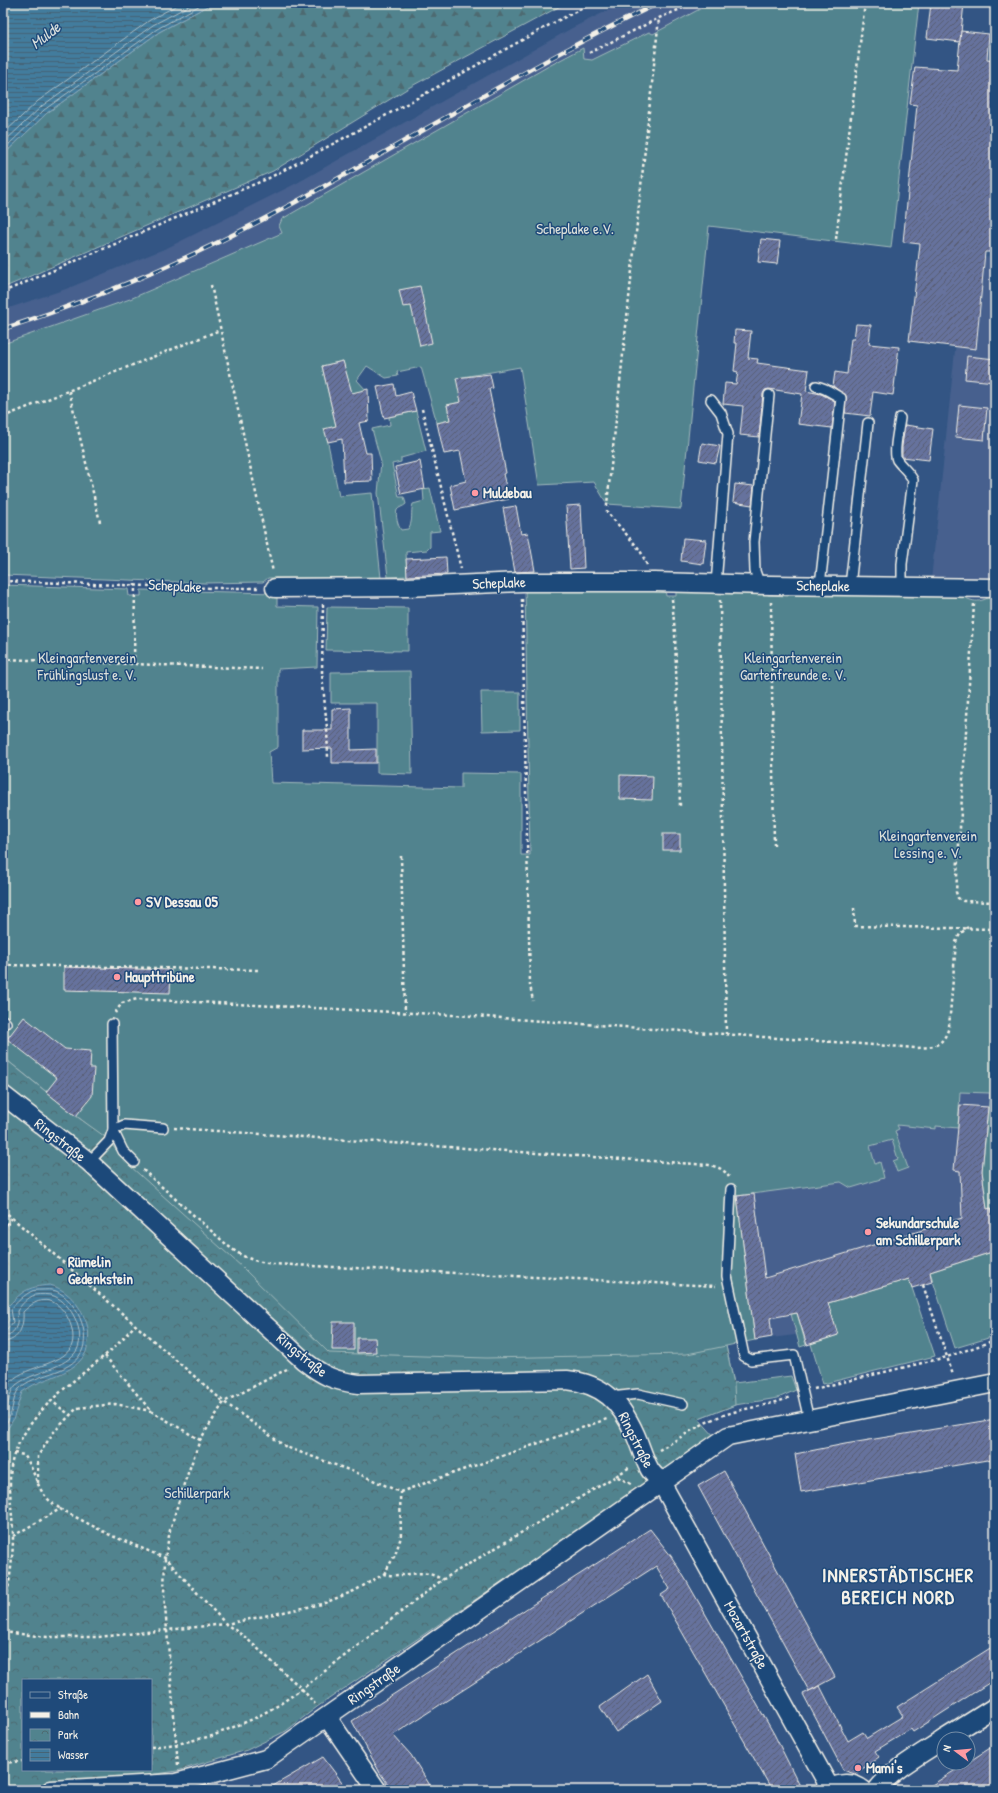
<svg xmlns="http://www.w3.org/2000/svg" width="998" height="1793" font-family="'Patrick Hand',sans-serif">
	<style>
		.built { fill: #46618e }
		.green { fill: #51838e; stroke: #a2babb }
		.forest { fill: url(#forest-firs); stroke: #a2babb }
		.park { fill: url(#park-crowns); stroke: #a2babb; fill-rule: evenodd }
		.water { fill: url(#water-rules); stroke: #89aabb }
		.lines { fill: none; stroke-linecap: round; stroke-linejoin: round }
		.shore { stroke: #adc2ca; stroke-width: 1 }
		.building { fill: url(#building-hatch); stroke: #f4f1e8 }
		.lane-casing { stroke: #f4f1e8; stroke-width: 12 }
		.street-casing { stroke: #f4f1e8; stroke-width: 21 }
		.path { stroke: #f4f1e8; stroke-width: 2.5; stroke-dasharray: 3 3; stroke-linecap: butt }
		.lane { stroke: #1f4a7a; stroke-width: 9 }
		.street { stroke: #1f4a7a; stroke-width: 18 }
		.rail-casing { stroke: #f4f1e8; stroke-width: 4.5 }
		.rail { stroke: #1f4a7a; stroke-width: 3; stroke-dasharray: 9; stroke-linecap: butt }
		.poi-dot { fill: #ff9aa2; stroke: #1f4a7a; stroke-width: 1.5 }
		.labels { text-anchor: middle; stroke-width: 3; stroke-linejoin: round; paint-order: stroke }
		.park-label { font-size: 15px; fill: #dce0da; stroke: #1f4a7a }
		.poi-label { font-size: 15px; font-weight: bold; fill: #f4f1e8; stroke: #1f4a7a; text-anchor: start }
		.street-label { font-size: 15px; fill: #f4f1e8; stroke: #1f4a7a }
		.water-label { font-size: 16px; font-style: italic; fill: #d9dfdd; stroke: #1f4a7a }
		.district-label { font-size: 19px; font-weight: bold; letter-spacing: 1px; fill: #f4f1e8; stroke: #1f4a7a }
	</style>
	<defs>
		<pattern id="forest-firs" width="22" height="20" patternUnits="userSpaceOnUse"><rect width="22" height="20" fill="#51838e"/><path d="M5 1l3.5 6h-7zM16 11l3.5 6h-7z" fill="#4e6b71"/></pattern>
		<pattern id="park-crowns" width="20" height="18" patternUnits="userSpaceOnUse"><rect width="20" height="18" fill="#51838e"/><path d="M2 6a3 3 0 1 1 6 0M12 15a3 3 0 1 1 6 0" fill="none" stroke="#4e6b71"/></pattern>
		<pattern id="water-rules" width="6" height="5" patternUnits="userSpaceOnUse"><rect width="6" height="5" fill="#427b9d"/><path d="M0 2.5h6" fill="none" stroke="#456476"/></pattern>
		<pattern id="building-hatch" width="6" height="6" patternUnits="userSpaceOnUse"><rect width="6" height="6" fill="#66729d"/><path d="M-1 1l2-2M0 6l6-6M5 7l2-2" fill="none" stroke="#585d72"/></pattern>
	</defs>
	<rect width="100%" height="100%" fill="#335584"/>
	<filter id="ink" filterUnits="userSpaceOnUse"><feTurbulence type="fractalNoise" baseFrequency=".025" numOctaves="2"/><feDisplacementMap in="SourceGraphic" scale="8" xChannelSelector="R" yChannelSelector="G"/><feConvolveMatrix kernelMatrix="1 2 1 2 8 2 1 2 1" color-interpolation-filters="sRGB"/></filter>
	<g filter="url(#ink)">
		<!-- built -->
		<g class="built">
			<path d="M623,3h88l-429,230 -152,66 -127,45v-34l63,-21 103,-42 128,-64 275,-155z"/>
			<path d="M965,255l30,3v322h-64z"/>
			<path d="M938,1083l52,4 -3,122 4,-1 1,5h3v38l-65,21 2,10 -20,6 -3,-8 -71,55 -32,10 -3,-11 -48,6 -18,-144 17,-2 -24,-84 205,18z"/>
		</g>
		<!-- green -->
		<g class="green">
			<path d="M711,3h208l-28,245 -182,-22 -28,283 -74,-5 -13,-22 -55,3 -19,-118 -63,11 4,24 -14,3 3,15 -13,3 -16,-56 -24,5 1,4 -12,2 -19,-12 -10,14 9,10 -13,8 -10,-37 -21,5 14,60 -11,3 14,67 33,-3 9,85h-113l-5,4 -59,1 -201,-8v-231l127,-45 152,-66 -3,-7 3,-7 265,-152 36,-19 1,11 8,1 57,-28 4,2z"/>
			<path d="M416,411l10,40 -25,7v4l-9,2 7,33h5l2,7c-3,3 -7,3 -9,6 -2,5 1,16 4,20l7,-1c6,-8 2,-16 5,-25l11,-3 -1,-12 7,-1 10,43 -10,1v15l-3,3 -21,2 1,24 -19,1 -10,-84 3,-31 -9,-33 18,-4 -1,-8z"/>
			<path d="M3,585l125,4 1,7h12v-6l136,3v13l41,1 -1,60 -39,2v78l-9,5 2,31 190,5v-15l60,1v81h9l-5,-268 140,2 1,7h10v-4l4,-3 86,2 2,4 20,1 1,-5 171,4c16,9 19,7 35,0v618h-3l-1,-5 -4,1 -5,-38 8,-78 -30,-1 -2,36 -22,-2v3l-39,-4 2,4 -4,2 13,37 -11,4 -4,-11 5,-2 -6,-19 -22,6 5,18 5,-2 4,16 -33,10 -10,-6 -104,14 18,144 -29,6 8,37 57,-7 5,14 -18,8 -43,7 -36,14 -361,-45 -241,-212 16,-17 -110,-88z"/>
			<path d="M327,607l81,1v43l-82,-1z"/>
			<path d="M410,671l2,103 -35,-1v-70h-46v-31z"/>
			<path d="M481,692h39v38l-38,1z"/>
			<path d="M995,1251v85l-40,12 -25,-76z"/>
			<path d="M909,1279l26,77 -112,28 -12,-40 27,-9 -10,-32z"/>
			<path d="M797,1313l9,32 -6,2 -9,-33z"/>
		</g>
		<!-- forest -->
		<path class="forest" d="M213,3h353l-156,84 -137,84 -270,117v-133l44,-42 112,-81z"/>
		<!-- park -->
		<path class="park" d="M3,1057l73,59 28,20 26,30 112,101 87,86 157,5 201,-4 39,-8 8,38 1,21 -36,14 16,18 -398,270 -31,24 -39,19 -70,21 -61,9 -113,7zM23,1680h128v90h-128z"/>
		<!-- water -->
		<g class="water">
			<path d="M3,3h210l-54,29 -112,81 -44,42z"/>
			<path d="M50,1285c13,3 26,15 32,28 5,9 8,18 6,29 -1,4 -1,9 -3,12 -9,17 -32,22 -47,29 -6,2 -11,6 -16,9l-9,28 -10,16v-107l6,-9 -3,-12c17,-17 20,-21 44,-23z"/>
		</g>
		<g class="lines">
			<!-- shore -->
			<g class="shore">
				<path d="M3,134l35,-33 112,-81 31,-17"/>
				<path d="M3,143l39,-37 111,-81 41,-22"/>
				<path d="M3,150l41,-40 113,-81 47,-26"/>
				<path d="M3,1331l4,-1 6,-8 -2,-13c6,-7 13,-14 21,-18 2,-1 6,-1 9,-1 5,0 10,-1 15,1 19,8 36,42 25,62 -12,22 -47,20 -62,36 -6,7 -6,21 -10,29 -1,4 -4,7 -6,10"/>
				<path d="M3,1336c15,-1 15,-15 14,-25 4,-6 11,-14 18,-16 5,-1 14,-1 19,1 17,7 32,36 23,54 -10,18 -45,22 -61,35 -8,7 -7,24 -13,34"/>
				<path d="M3,1342c17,-1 21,-17 20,-30 7,-7 16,-14 27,-11 15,4 28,31 21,46 -9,19 -50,19 -62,37 -3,5 -4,12 -6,17"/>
			</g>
		</g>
		<!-- building -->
		<g class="building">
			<path d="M931,3h33l-4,39 -33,-4z"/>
			<path d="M961,31l28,3 -2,25 8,1v150l-5,42h-5l-9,97 -67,-8 11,-97 -17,-2 14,-137 -7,-1 5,-37 42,3z"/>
			<path d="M761,239l19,2 -3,23 -19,-2z"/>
			<path d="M420,286l12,57 -12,3 -9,-40 -8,1 -4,-17z"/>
			<path d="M856,324l15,1 -2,19 30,3 -6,48 -20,-3 -3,24 -25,-3 1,-17 -13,-10 2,-14 12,2 4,-35h3z"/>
			<path d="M735,330l16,1 -3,27 10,1 -1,4 52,7 -3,21 15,3 14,7 -3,27 -34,-4 4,-30 -33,-5 -4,1 -2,4 -4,43 -19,-2 3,-29 -20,-2 2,-21 11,1 2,-12 -4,-1 3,-28h-3z"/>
			<path d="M967,356l28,3v23l-30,-3z"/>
			<path d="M343,361l9,32 16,-4 1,32 -10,2 7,30h5l1,28 -28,1 -2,-43 -14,3 -4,-13 12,-3 -14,-60z"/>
			<path d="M490,374l3,14 -4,1 17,84 -3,1 6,25 -54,11 -5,-25 16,-4 -6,-30 -16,3 -7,-31 13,-3 -3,-15 14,-3 -5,-24z"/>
			<path d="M394,384l2,12 15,-4 5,19 -32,7 -7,-31z"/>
			<path d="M959,405l28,3 -3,32 -28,-3z"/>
			<path d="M905,425l28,4 -4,31 -27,-3v-11z"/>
			<path d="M702,443l18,3 -4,17 -17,-3z"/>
			<path d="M420,461l5,28 -24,5 -6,-27z"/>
			<path d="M735,484l19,2 -2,19 -19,-3z"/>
			<path d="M581,505l3,63 -14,1 -4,-63z"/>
			<path d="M516,506l5,28 7,-1 7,38 -20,1 -12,-64z"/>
			<path d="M683,538l23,2 -3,24 -22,-3z"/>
			<path d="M446,557l1,17 -40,2 -1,-17z"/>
			<path d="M351,708v42l25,-1v14h-44v-15l-30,1v-19h30v-21z"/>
			<path d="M620,775l33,1 -1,24 -32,-1z"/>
			<rect x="663" y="834" width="17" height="16"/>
			<path d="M64,967l107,3 -1,23 -106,-3z"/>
			<path d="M24,1017l41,32 26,2 -1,17h4l-2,28 -16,20 -30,-24 11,-14 -50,-39z"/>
			<path d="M960,1105l28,2 -6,64 5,38 4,-1 1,5h3v38l-65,21 2,10 -20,6 -3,-9 -81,24 10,32 -31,10 -10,-32 -27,5 2,19 -17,3 -18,-144 17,-2 11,84 197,-60 -2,-47 -6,-1z"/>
			<path d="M333,1322h21v28h-22z"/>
			<path d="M357,1338h18l1,14 -19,1z"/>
			<path d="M995,1419v43l-8,-2 -186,32 -6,-38 50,-10z"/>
			<path d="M724,1471l111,206 -26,14 -111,-205z"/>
			<path d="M650,1529l21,27 15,24 88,154 28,56h-30l-111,-195 9,-6 -14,-23 -263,169 18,20 22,35h-41l-12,-17 -28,-52z"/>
			<path d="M995,1645v34l-82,53 -2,-3 -36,22 4,6 -24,17 -12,-4 -40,-76 17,-8 28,55 15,-9 4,6 36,-22 -6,-9z"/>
			<path d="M647,1674l15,27 -46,31 -16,-25z"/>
			<path d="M995,1745v39l-8,6h-63z"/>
			<path d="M323,1757l25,33h-82z"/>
		</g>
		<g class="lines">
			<!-- lane casing -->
			<g class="lane-casing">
				<g id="lane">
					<path d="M816,386c10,2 16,7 25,12l-21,187"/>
					<path d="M711,400l10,13 7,21 -12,150"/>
					<path d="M900,418c-1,9 -7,34 -3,42 5,7 12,12 16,20l-11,84v22"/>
					<path d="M760,585l-5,-14 -1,-29 15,-147"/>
					<path d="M850,586l18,-163"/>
					<path d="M3,1020l3,3"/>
					<path d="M89,1162l20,-21 4,-11 -1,-106"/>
					<path d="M134,1162l-11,-11 -10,-21 11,-5 39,3"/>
					<path d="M731,1189l-4,87 17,80 7,4 43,-5 15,65"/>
					<path d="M611,1397l27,-3 45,10"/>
				</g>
			</g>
			<!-- street casing -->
			<g class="street-casing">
				<g id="street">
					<path d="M275,588l132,-1 115,-5h132l117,3 224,3"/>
					<path d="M3,1095l86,67 214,198c20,16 31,21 56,24l208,-4c36,4 53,21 68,54 5,11 8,23 14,34 2,5 8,9 12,14l169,306"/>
					<path d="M327,1717l50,73"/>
					<path d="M944,1739l51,-32"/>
					<path d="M51,1790l125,-7 90,-24 462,-323 267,-53"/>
					<path d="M827,1790c12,-7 25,-9 36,0"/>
					<path d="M877,1790c13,-19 47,-38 67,-51"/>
				</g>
			</g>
			<!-- path -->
			<g class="path">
				<path d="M589,53l70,-35 36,-15"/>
				<path d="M836,239l29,-236"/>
				<path d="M211,285l62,287"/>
				<path d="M3,292l266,-114 103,-55 181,-100 40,-20"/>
				<path d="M69,391l31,131"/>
				<path d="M422,409l39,160"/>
				<path d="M3,417l217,-87"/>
				<path d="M647,565l-7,-15 -33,-38v-8l52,-486"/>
				<path d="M3,581l208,7h47"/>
				<path d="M522,599l8,386 3,16"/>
				<path d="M672,599l3,34 5,173"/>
				<path d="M720,600l6,434"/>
				<path d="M771,602l3,246"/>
				<path d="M323,604l-1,70 5,54 1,30"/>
				<path d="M974,604l-18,288 2,6 5,3 32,1"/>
				<path d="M3,659l259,10"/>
				<path d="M134,664l1,-80"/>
				<path d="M401,856l4,157"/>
				<path d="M854,908l1,18 140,3"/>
				<path d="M3,965l256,5"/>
				<path d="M115,1013l7,-10 15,-4 336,17 443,32c19,-1 27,-2 33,-21l7,-85 4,-8 8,-7"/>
				<path d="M174,1128l535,37c9,2 15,4 20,12"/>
				<path d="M143,1170l84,75c16,13 26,16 46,19l443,22"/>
				<path d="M3,1210l221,192 62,45 71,26 43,19 207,-73"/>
				<path d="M3,1230l8,-12"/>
				<path d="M923,1285l30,90"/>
				<path d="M105,1356l46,55 49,29"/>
				<path d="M814,1389l133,-32 48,-17"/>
				<path d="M50,1400l20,15"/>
				<path d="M659,1450c22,-12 44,-29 68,-36 21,-7 43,-8 63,-17"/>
				<path d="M14,1453l10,2c10,13 12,31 22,42 4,5 10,8 14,12"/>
				<path d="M616,1476l14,-9"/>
				<path d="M38,1483v-27l15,-23 24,-25 38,-4 36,7"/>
				<path d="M13,1536l47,-27 50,26 55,23 61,66 19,13 57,52 13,15"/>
				<path d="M384,1574l11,-19 6,-18 -1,-45"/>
				<path d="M3,1617c5,-27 10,-54 10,-81 0,-25 -8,-60 2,-84 17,-42 54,-67 88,-95 12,-9 22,-21 32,-32"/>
				<path d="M3,1632l44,5h51l128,-13 96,-20 32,-13 30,-17c19,5 41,-8 58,6"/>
				<path d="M151,1747l26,-3 35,-8 41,-17 24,-13 25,-17 140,-109 174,-104 15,8"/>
				<path d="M3,1763l20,-2"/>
				<path d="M178,1765l-14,-171 1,-36 5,-28 14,-46 16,-44 24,-38 63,-33"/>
			</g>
			<!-- lane -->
			<use href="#lane" class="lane"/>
			<!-- street -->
			<use href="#street" class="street"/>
			<!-- rail casing -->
			<g class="rail-casing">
				<path id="rail" d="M3,329c87,-28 173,-64 255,-107 135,-70 263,-154 401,-219"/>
			</g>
			<!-- rail -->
			<use href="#rail" class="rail"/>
		</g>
	</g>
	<!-- markers -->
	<g class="poi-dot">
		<circle cx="475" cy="493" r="4"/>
		<circle cx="138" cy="902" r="4"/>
		<circle cx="117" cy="977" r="4"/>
		<circle cx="868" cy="1232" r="4"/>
		<circle cx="60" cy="1271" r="4"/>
		<circle cx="858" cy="1768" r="4"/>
	</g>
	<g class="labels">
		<!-- park labels -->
		<g class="park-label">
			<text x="575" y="234">Scheplake e.V.</text>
			<text x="87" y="663">Kleingartenverein<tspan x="87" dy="17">Frühlingslust e. V.</tspan></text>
			<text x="793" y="663">Kleingartenverein<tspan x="793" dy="17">Gartenfreunde e. V.</tspan></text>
			<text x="928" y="841">Kleingartenverein<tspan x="928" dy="17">Lessing e. V.</tspan></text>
			<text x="197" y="1498">Schillerpark</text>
		</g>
		<!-- poi labels -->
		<g class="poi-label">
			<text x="483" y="498">Muldebau</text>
			<text x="146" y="907">SV Dessau 05</text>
			<text x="125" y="982">Haupttribüne</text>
			<text x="876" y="1228">Sekundarschule<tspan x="876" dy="17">am Schillerpark</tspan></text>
			<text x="68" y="1267">Rümelin<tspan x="68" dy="17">Gedenkstein</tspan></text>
			<text x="866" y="1773">Mami's</text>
		</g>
		<!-- street labels -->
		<g class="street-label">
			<text transform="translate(499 583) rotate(-2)" y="5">Scheplake</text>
			<text transform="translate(175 586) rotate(3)" y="5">Scheplake</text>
			<text transform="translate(823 586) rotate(1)" y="5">Scheplake</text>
			<text transform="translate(60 1140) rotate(38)" y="5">Ringstraße</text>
			<text transform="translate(302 1355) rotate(39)" y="5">Ringstraße</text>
			<text transform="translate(636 1440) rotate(63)" y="5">Ringstraße</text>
			<text transform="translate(746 1635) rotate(61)" y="5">Mozartstraße</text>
			<text transform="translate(374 1684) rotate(-35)" y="5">Ringstraße</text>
		</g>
		<!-- water labels -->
		<g class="water-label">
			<text transform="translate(45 35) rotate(-38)" y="6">Mulde</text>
		</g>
		<!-- district labels -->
		<g class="district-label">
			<text x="898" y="1582">INNERSTÄDTISCHER<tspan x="898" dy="22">BEREICH NORD</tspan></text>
		</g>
	</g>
	<!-- margin -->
	<rect width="998" height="1793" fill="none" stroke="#1f4a7a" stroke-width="16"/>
	<rect x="8" y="8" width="982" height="1777" fill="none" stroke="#f4f1e8" stroke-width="1.5" filter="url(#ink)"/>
	<!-- legend -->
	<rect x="22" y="1679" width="130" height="92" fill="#1f4a7a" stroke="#748da6"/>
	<rect x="30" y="1692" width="20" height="6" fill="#1f4a7a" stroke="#748da6"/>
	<text x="58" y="1699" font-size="12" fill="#f4f1e8">Straße</text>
	<rect x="30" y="1712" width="20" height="6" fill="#f4f1e8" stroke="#748da6"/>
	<text x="58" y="1719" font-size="12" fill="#f4f1e8">Bahn</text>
	<rect x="30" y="1729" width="20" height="12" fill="url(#park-crowns)" stroke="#748da6"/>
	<text x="58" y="1739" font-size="12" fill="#f4f1e8">Park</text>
	<rect x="30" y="1749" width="20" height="12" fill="url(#water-rules)" stroke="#748da6"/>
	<text x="58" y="1759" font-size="12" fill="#f4f1e8">Wasser</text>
	<!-- north arrow -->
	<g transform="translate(956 1751) rotate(286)"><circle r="19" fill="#1f4a7a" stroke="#748da6"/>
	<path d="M0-3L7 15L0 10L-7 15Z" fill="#ff9aa2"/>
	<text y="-6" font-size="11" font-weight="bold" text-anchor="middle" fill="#f4f1e8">N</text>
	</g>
</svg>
